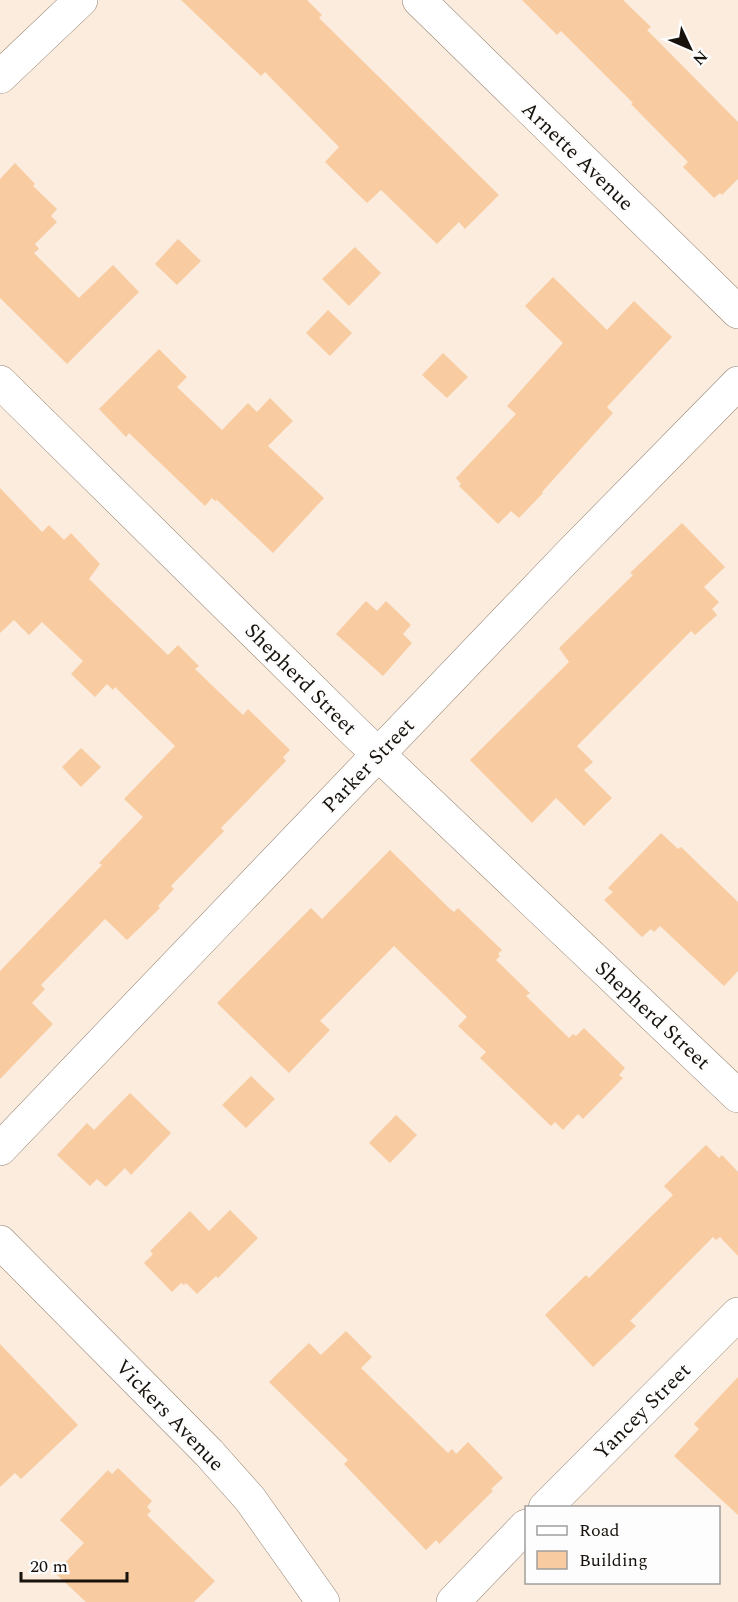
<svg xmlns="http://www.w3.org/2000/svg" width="738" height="1602" font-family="Spectral,serif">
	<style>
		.building { fill: #f8cba0 }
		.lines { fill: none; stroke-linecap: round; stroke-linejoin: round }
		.street-casing { stroke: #928070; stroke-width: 34 }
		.secondary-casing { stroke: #928070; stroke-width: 34 }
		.street { stroke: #fff; stroke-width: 33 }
		.secondary { stroke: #fff; stroke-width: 33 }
		.labels { text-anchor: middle; stroke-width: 6; stroke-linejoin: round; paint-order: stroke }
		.street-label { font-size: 21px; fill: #18120c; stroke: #fdfdfd }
	</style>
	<rect width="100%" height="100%" fill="#fcecde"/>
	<!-- building -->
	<g class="building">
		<path d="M181,0h126l15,15 -3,3 180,177 -34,34 -6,-7 -22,22 -56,-54 -14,13 -42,-41 14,-15 -74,-75 -4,4z"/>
		<path d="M522,0h101l28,27 -4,3 91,92v57l-16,16 -2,-2 -6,5 -31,-31 5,-5 -57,-58 2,-1 -72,-72 -4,4z"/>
		<path d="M15,163l20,21 -2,2 24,23 -6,7 6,6 -22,22 4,5 -5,4 45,45 34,-33 26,27 -72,72 -67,-66v-119z"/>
		<path d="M178,239l23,22 -24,24 -22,-21z"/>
		<path d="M355,247l26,26 -32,33 -27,-27z"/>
		<path d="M553,277l54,53 27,-29 38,36 -65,70 6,6 -71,79 1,1 -24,25 -8,-7 -13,13 -39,-38 2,-2 -5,-6 60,-64 -9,-8 56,-63 -38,-37z"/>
		<path d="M328,310l24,23 -22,23 -24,-23z"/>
		<path d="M159,349l28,28 -10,10 45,43 26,-27 9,9 13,-14 23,23 -25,25 56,52 -51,55 -56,-53 -2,1 -3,-3 -7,8 -76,-73 -3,4 -27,-28z"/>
		<path d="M443,353l25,24 -21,21 -25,-23z"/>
		<path d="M0,488l42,44 7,-7 15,15 7,-7 29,31 -11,15 79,76 10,-10 21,21 -4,3 48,46 5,-6 42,41 -7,7 3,4 -65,67 3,3 -53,55 3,3 -16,17 2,2 -33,32 -22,-21 -64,66 4,4 -13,14 21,21 -53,55v-108l102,-106 -3,-2 44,-46 -19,-18 51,-53 -60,-59 -2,3 -6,-6 -12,13 -24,-23 12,-13 -41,-39 -13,13 -15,-15 -14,13z"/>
		<path d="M682,523l43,44 -21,20 15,15 -7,7 5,6 -22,20 -4,-4 -114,115 16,16 -9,8 28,28 -28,28 -28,-28 -24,25 -62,-63 99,-98 -10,-14 74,-73 -3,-2z"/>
		<path d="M366,601l11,10 9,-10 25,24 -8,9 9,9 -29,33 -47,-42z"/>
		<path d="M81,748l20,19 -20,20 -19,-20z"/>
		<path d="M661,833l17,16 3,-2 57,55v69l-14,15 -64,-60 -6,6 -3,-3 -9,8 -38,-37 9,-8 -5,-4z"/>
		<path d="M390,850l60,59 4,3 4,-4 44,42 -4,4 2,2 -4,4 34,33 -4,3 43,42 4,-4 3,2 8,-8 41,40 -6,7 4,3 -40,41 -5,-5 -15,16 -8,-8 -4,4 -71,-68 6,-6 -28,-26 9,-9 -73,-71 -74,75 10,9 -41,43 -72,-70 94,-95 11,11z"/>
		<path d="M251,1076l24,23 -29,29 -24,-23z"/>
		<path d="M130,1093l41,40 -40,42 -6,-7 -19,19 -9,-8 -7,7 -33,-31 30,-32 7,7z"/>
		<path d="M396,1115l21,20 -27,28 -21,-20z"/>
		<path d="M706,1145l13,13 3,-3 16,17v84l-18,-19 -4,3 -3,-3 -83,84 6,5 -43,41 -48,-52 41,-40 3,3 84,-83 -9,-9z"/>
		<path d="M230,1210l28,28 -40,40 -2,-2 -19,18 -11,-11 -2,2 -3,-2 -9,9 -28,-29 9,-9 -3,-3 40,-40 19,20z"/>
		<path d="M346,1331l26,26 -11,11 87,85 4,-4 4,5 12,-12 35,36 -12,11 2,2 -54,53 -3,-4 -10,10 -82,-86 4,-4 -79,-78 40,-39 12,12z"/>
		<path d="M0,1344l78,81 -57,54 -6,-6 -15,14z"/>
		<path d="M738,1377v138l-64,-59 25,-27 -5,-5z"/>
		<path d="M118,1468l34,33 -5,6 4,4 -4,4 68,66 -21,21h-108l-31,-29 29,-30 -24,-23 48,-50 4,4z"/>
	</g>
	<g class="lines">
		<!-- street casing -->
		<g class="street-casing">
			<g id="street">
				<path d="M419,0l319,312"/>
				<path d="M0,382l355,350 383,364"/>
				<path d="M0,1149l571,-596 167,-170"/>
				<path d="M545,1508l193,-194"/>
				<path d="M453,1602l73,-76"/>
			</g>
		</g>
		<!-- secondary casing -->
		<g class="secondary-casing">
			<g id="secondary">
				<path d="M0,77l81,-77"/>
				<path d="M0,1242l209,211 41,46 73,103"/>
			</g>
		</g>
		<!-- street -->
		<use href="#street" class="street"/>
		<!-- secondary -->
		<use href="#secondary" class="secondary"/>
	</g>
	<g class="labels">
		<!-- street labels -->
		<g class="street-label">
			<text transform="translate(578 156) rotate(44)" y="7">Arnette Avenue</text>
			<text transform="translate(301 679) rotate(45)" y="7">Shepherd Street</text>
			<text transform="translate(368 765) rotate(-46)" y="7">Parker Street</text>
			<text transform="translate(653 1015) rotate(43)" y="7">Shepherd Street</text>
			<text transform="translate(642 1411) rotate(-45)" y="7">Yancey Street</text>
			<text transform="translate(170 1415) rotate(46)" y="7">Vickers Avenue</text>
		</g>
	</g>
	<!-- legend -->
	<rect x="525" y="1506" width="195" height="78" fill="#fdfdfd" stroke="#a19f9d" stroke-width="1.5"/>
	<rect x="537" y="1526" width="30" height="9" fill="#ffffff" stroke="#a19f9d" stroke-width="1.5"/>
	<text x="579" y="1536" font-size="18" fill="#18120c">Road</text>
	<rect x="537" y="1551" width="30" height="18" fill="#f8cba0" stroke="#a19f9d" stroke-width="1.5"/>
	<text x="579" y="1566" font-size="18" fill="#18120c">Building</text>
	<!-- north arrow -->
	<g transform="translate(690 48) rotate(134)" stroke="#fdfdfd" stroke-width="4.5" paint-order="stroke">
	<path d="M0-4.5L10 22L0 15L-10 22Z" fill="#18120c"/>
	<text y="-9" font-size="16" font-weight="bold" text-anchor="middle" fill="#18120c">N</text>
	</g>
	<!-- scale -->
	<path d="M21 1572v9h106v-9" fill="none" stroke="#18120c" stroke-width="3"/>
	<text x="30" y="1572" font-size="18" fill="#18120c" stroke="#fdfdfd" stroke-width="4.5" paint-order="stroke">20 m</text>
</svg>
